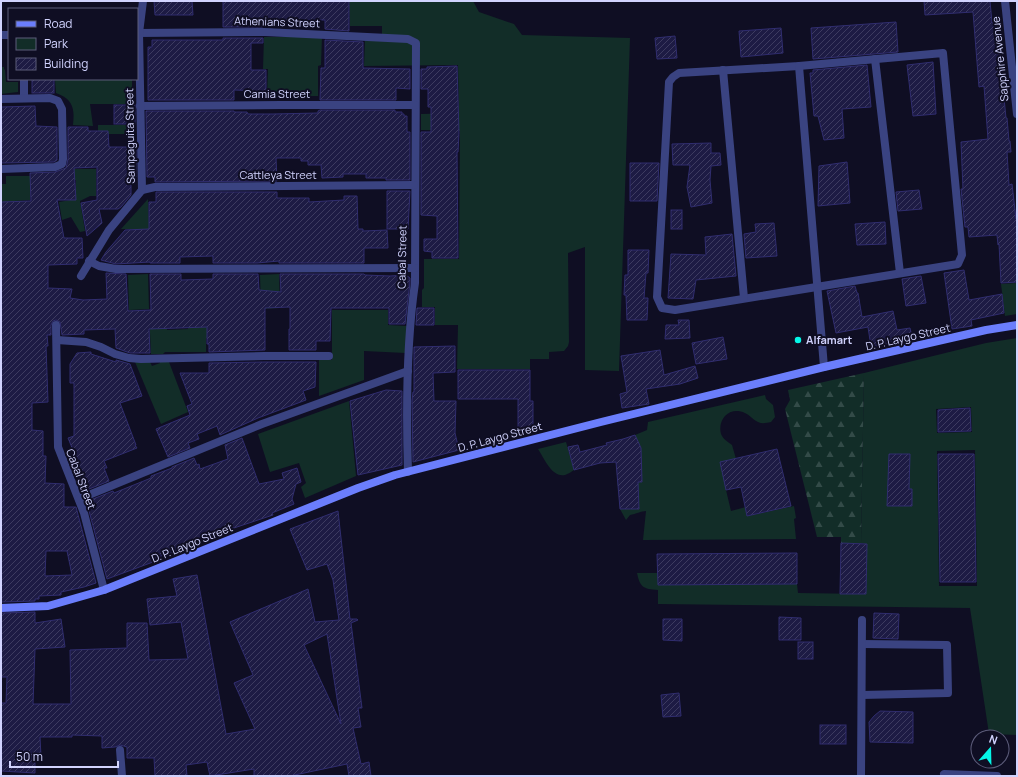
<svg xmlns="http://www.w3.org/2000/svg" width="1018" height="777" font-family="Manrope,sans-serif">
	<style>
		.green { fill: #122d28; fill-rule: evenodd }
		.forest { fill: url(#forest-firs) }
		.building { fill: url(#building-hatch); stroke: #302d6f; fill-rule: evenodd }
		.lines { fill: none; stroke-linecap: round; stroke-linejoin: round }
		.minor { stroke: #3a4381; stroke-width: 8 }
		.secondary { stroke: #6b7efc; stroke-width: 8 }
		.poi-dot { fill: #05f7e8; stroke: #0f0e23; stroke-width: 1.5 }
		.labels { text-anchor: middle; stroke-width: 4; stroke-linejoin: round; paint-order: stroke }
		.street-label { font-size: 11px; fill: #d1d3fe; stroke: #0f0e23 }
		.poi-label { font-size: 11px; font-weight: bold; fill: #d1d3fe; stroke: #0f0e23; text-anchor: start }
	</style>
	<defs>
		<pattern id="forest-firs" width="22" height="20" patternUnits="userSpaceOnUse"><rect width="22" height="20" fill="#122d28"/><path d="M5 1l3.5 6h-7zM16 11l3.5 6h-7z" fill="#334b48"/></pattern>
		<pattern id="building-hatch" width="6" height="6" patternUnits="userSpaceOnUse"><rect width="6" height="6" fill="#1d1b44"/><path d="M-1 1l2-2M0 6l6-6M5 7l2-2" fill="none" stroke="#3d3b60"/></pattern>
	</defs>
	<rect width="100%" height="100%" fill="#0f0e23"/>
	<!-- green -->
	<g class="green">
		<path d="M349,1h124l6,11 35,12 8,11 108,3 -11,333 -34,-1v-123l-17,6 1,89 -1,4 -4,5 -15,1v7h-19v10h-73l1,-44h-23v-18h-13v-17l2,-2v-29h35l1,-128 -39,-1v-16l38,-1 -1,-48 -94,1 1,-27 17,1v-14h-32z"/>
		<path d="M264,37h58l-1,28 -3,1v30h-51l1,-27h-5z"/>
		<path d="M1,67h3v2l1,1 1,12h12v10l-17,2z"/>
		<path d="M55,79h77v25h-42l3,22 -20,-1c2,-16 0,-26 -17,-32z"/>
		<rect x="98" y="125" width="30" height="9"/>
		<path d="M70,169h26v27h-6l-10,5 5,30 -5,1 -9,-15 -9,3 -3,-18 17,-3v-19h-3z"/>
		<path d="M6,176h24v24l-29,2v-18h5z"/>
		<path d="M148,199l1,30h-28z"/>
		<path d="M148,274l1,35 -20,1 -1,-35z"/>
		<path d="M279,274l1,34 -19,1 -1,-34z"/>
		<path d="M1017,283v31l-12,2 -4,-32z"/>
		<path d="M332,310h56v15l19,1 -1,27 -42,-2v29l-45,16v-36h13z"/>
		<path d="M149,311l18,10v9l21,-1v-12l20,1v20h-2v14h-41l-2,2h-12z"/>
		<path d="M1017,338v397l-28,-1 -19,-126 -312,-4v-14c-15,-1 -18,-3 -21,-17h21v12l139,-1 1,9 68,1 1,-50 -6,-1 3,-170 122,-30zM971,407l1,25 -35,1 -1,-24zM975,450l2,136h-38l-2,-135z"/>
		<path d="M135,362h15l2,4 8,-3v-1h9l19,50 -27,12z"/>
		<path d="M765,395l1,4 7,6 2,12 -4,5c-5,1 -9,2 -13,0 -5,-2 -8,-7 -13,-9 -15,-7 -28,6 -24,21 2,5 7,8 11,11l4,14 -10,31 5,21 15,-4 2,9 46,-10 2,12 -2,1 2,20 -153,1 3,-29c-5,0 -10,3 -16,4l-4,5 -6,-11h19v-20h-20l-2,-6 25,-1 -1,-34 -6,-13 12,-5 1,-8z"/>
		<path d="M349,401l7,75 -51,22 -4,-11 5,-4 -7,-20 -29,9 -12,-38z"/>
		<path d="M566,442l8,28c-3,2 -6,4 -9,5 -13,3 -21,-17 -27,-26z"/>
	</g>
	<!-- forest -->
	<path class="forest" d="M864,373l-3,170h-20v-6h-24l-32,-128 5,-9 -2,-10z"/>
	<!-- building -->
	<g class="building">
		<path d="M154,1h38l1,14h-38z"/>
		<path d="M223,1h126v30l-24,-2v-9h-29l1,3 -28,1v1h-6v2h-40z"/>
		<path d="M924,1h66l2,22h1l1,5h3l9,90h1l2,23h1l1,11h-4l2,33 3,-1 4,35h1v63l-16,1 -2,-39 -1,1 -1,-10 -28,2 -1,-10h-3l-4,-38h2l-2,-47 27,-3 -4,-53 -5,1 -6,-75 -48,3z"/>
		<path d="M896,22l2,30 -85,7 -2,-31z"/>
		<path d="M781,28l2,25 -42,4 -2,-26z"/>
		<path d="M675,36l2,22 -20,1 -2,-21z"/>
		<path d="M223,38h40v5h-12v27h15v21l-32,-1v10h-86v-53h4v-7h71z"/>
		<path d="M325,40l38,2v26l47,1v20l-14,-1v12h-76l1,-32h4z"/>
		<path d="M933,62l3,52 -23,2 -6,-51z"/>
		<path d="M867,65l4,42 -29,2 2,29 -20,2 -6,-24h-4l-4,-43h3v-3z"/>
		<path d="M457,66l2,67 -1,19h-1l1,106h-26v-6l-8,-1v-12h13v-23l-16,-1v-83h10v-25h-3v-18h-7v-20h6v-2z"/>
		<rect x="32" y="79" width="22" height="14"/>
		<rect x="114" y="105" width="21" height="19"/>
		<path d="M35,106l1,20 21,1v33l-3,2 -53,1v-56z"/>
		<path d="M320,110h75v2h7v2h2v2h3v16h3v48h-24v-2h-20v-4h-23v3l-21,1 -1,-13h-13v-4h-7v-3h-25l1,23 -122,1v-5h-8l-1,-66h88v1h13l1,2h25l45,-1v-2z"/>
		<path d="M68,127h20v4h20l1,16h27v30h-5v18l-10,12 -3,2h-19l3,14 -15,13 -6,-33 16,-3v-33l-23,1 2,32h-19l7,38h18l1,20h-6v6l-29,1v23l24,1 -2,9 13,2 24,-1 -1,-26 20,1 2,37 23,-1 -1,-36h31v6l32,-1v-5h45l1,16 22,2 -1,-18h84l1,1 25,1 16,-1 4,3v5l-5,41h-16v-16h-58l-1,33h-14v9h-27v-21h1v-22l-25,1v42l-56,2v-8h-2v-17l-58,2 1,24h-20l-14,-5 -1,-19 -31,1v4l-22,1 -2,-13 -4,-2 -3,1 -2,4v10h-4l1,11h-2l2,56 -16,1v27l11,1v25h3l-1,27 19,1v23h12l20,76 -12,4 -23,5v3l-22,1v3h-4v2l-34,1v-400l30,-1 -1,-28 25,-1 11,-4 2,-9zM46,551h21l5,24 -27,1z"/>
		<path d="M711,143v10h9l1,12 -10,1 -1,14 2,23 -21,4 -4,-20 3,-22h-17l-1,-21z"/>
		<path d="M847,162l3,41 -32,3 1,-40z"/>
		<path d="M630,163h29l-2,38h-27z"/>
		<path d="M919,190l3,19 -24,2 -2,-19z"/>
		<path d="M387,191h23l-2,38h-21z"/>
		<path d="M156,192h121v6h32v4l35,-2v-4h13l1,33h5v2l24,-1 1,18h-24v15h-85v-2l-22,2h-44v-7l-33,1v6h-30v-1l-34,2 -15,-4 5,-8 19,-22 24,-1v-27h7z"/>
		<rect x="671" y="210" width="11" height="19"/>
		<path d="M885,222l1,22 -29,1 -2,-21z"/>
		<path d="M774,223l3,33 -31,2 -2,-24 12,-2 -1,-8z"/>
		<path d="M732,234l4,42 -40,4 -3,19 -25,-1 3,-44 35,1 -1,-18z"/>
		<path d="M628,250h21l-1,23h-2l-2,25h4l-1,22h-20l-1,-25h-2l1,-20h3z"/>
		<path d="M964,270l5,30 33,-6 2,19 -33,7 1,6 -20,3 -8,-56z"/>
		<path d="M921,276l5,27 -20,3 -4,-27z"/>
		<path d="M855,286l2,7h1l4,24 31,-6 4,19 13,-2 3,13 -14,3 -1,-2 -27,5 -3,-20 -32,6 -9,-42z"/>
		<path d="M417,308h17v17h-18z"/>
		<path d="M678,320h11l1,18 -25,1 1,-14h13z"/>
		<path d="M723,337l4,22 -31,5 -4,-21z"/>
		<path d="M455,346v26l-22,1 1,28h22l-1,32 4,17 -46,12 -1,-61 1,-9h1v-45z"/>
		<path d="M660,350l4,25 31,-9 3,12 -18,6 -34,5 3,15 -27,4 -2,-14 7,-2 -6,-36z"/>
		<path d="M91,352v2l25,8v-2l14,4 12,32 -22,7 16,42h-1l2,3 -33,13 3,7h-3l5,13 -25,10 -15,-34 6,-2 -7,-17 6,-2v-53h-4v-19l7,-11z"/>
		<path d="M264,362h52l-1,25 -12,4 3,9 -48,18 -38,17 -3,-9 -20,8 2,5 -11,4 2,5 -22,9 -12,-28 34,-14 -3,-9 5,-2 -12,-31h29v-10z"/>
		<path d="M458,370h72v31h3v28h-15v-30h-60z"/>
		<path d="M386,390l16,1v74l-44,10 -8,-74z"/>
		<path d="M970,408l1,23 -33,1v-22z"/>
		<path d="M635,435l6,13 1,34h-4l1,27h-19l-4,-47 -16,1 -26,7 -6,-23 10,-2 2,7 27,-7 -1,-2 17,-4z"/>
		<path d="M242,438l17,46 25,-5 -2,-6 15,-5 4,14 -5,2 -4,15 2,5 -22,9 1,2 -48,16v-1l-47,18v2l-25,9v3l-46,17 -19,-72h2l-2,-6 25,-10 1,2 37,-15v-2l21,-8v-1l22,-9 3,7 2,-1 1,5 28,-10 -3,-14z"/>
		<path d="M777,449l14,57 -44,10 -6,-29 -15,3 -6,-28z"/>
		<path d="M889,454h21l-1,35h3v17h-25z"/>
		<path d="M938,454h36l2,128h-36z"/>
		<path d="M338,511l12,108h7l1,1 -7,3 11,85h-4l3,19 -8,1 8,36 8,-2 2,14h-22l-2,-12 -57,12h-36v-7l-44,7 -3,-14 -21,3 1,11h-32l-1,-18h-27v-11l-7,-2 -5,2 -13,1v-12l-30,-1v2h-32l1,20 -6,-1v17l-34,-2v-68h5l1,-26h-6v-64l34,-1v11l26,-4 4,28 -30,2 -2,55h38l-1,-54 57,-2v-25h20l2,37 39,-1 -7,-37 -31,3 -3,-26 30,-3 -4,-17 24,-4 29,159 29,-5 -21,-46 19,-8 -23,-53 78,-33 7,33 24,-2 -6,-40 -6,-16 -20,6 -17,-41zM327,634l14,90 -37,-79z"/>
		<path d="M841,543l26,1 -1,50h-26z"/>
		<path d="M797,553v31l-139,1 -1,-31z"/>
		<path d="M874,613l25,1 -1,25 -25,-1z"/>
		<path d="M779,617l22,1v22h-22z"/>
		<path d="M663,619h19v22l-19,-1z"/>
		<rect x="798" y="642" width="15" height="17"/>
		<path d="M679,693l2,23 -18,1 -2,-22z"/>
		<path d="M880,711l33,1v31l-43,-1 -1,-20 5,-6z"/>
		<rect x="820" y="725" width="26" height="19"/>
	</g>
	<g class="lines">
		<!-- minor -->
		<g class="minor">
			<path d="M1005,1l12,113"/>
			<path d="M137,33l128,-1 143,7 8,4 -1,240c-9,62 -9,126 -7,189"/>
			<path d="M1,35h8"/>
			<path d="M943,53l19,202 -4,9 -283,46 -13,-2 -5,-11 12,-215 4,-5 6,-4 120,-7z"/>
			<path d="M875,59l25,214"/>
			<path d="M799,66l25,301"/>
			<path d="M723,70l21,228"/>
			<path d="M24,98v-19"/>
			<path d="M1,99l49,-1 8,3 4,8 1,50 -1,5 -7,3 -54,2"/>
			<path d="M140,106l141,-1h134"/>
			<path d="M142,190l13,-3 259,-2"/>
			<path d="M89,261l10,5 17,3 299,-1"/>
			<path d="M81,276l28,-46 33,-40 -3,-157 4,-32"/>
			<path d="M56,325l2,122 26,66 20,77"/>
			<path d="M57,340l29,2 15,5 14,7 14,4 12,1 123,-3h65"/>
			<path d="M79,499l183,-75 146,-53"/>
			<path d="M862,695l86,-2 -1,-48 -85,-1"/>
			<path d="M120,750l2,26"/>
			<path d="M861,776l1,-156"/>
			<path d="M945,776l-1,-2 53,2"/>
		</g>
		<!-- secondary -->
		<path class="secondary" d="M1,608l47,-2 56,-16 254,-102 37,-13 206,-53 223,-55 162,-37 31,-5"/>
	</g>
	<!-- markers -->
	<circle class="poi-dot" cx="798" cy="340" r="4"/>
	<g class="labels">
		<!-- street labels -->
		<g class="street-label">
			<text transform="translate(277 22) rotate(2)" y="4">Athenians Street</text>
			<text transform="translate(1000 59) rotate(-96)" y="4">Sapphire Avenue</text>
			<text x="277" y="98">Camia Street</text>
			<text transform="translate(130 136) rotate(-91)" y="4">Sampaguita Street</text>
			<text x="278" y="179">Cattleya Street</text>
			<text transform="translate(402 257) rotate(-89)" y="4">Cabal Street</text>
			<text transform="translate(908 337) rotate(-13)" y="4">D. P. Laygo Street</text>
			<text transform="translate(500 437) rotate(-15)" y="4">D. P. Laygo Street</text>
			<text transform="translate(81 479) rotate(69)" y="4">Cabal Street</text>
			<text transform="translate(192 543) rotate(-22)" y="4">D. P. Laygo Street</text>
		</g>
		<!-- poi labels -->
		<g class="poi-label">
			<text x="806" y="344">Alfamart</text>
		</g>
	</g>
	<!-- border -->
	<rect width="1018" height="777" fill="none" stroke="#d1d3fe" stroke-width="4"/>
	<!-- legend -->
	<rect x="8" y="8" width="130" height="72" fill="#0f0e23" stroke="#5d5d7b"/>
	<rect x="16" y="21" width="20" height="6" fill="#6b7efc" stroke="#5d5d7b"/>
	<text x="44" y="28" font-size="12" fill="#d1d3fe">Road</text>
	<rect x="16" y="38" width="20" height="12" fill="#122d28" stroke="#5d5d7b"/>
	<text x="44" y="48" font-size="12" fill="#d1d3fe">Park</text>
	<rect x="16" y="58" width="20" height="12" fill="url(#building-hatch)" stroke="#5d5d7b"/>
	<text x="44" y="68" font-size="12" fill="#d1d3fe">Building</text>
	<!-- north arrow -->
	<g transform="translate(990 749) rotate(20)"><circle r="19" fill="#0f0e23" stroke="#5d5d7b"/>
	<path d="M0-3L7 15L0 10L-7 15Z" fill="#05f7e8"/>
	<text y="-6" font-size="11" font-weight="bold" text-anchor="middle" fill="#d1d3fe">N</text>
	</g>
	<!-- scale -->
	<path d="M10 761v6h108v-6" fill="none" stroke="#d1d3fe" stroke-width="2"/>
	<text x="16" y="761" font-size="12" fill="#d1d3fe" stroke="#0f0e23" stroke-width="3" paint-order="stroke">50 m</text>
</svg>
